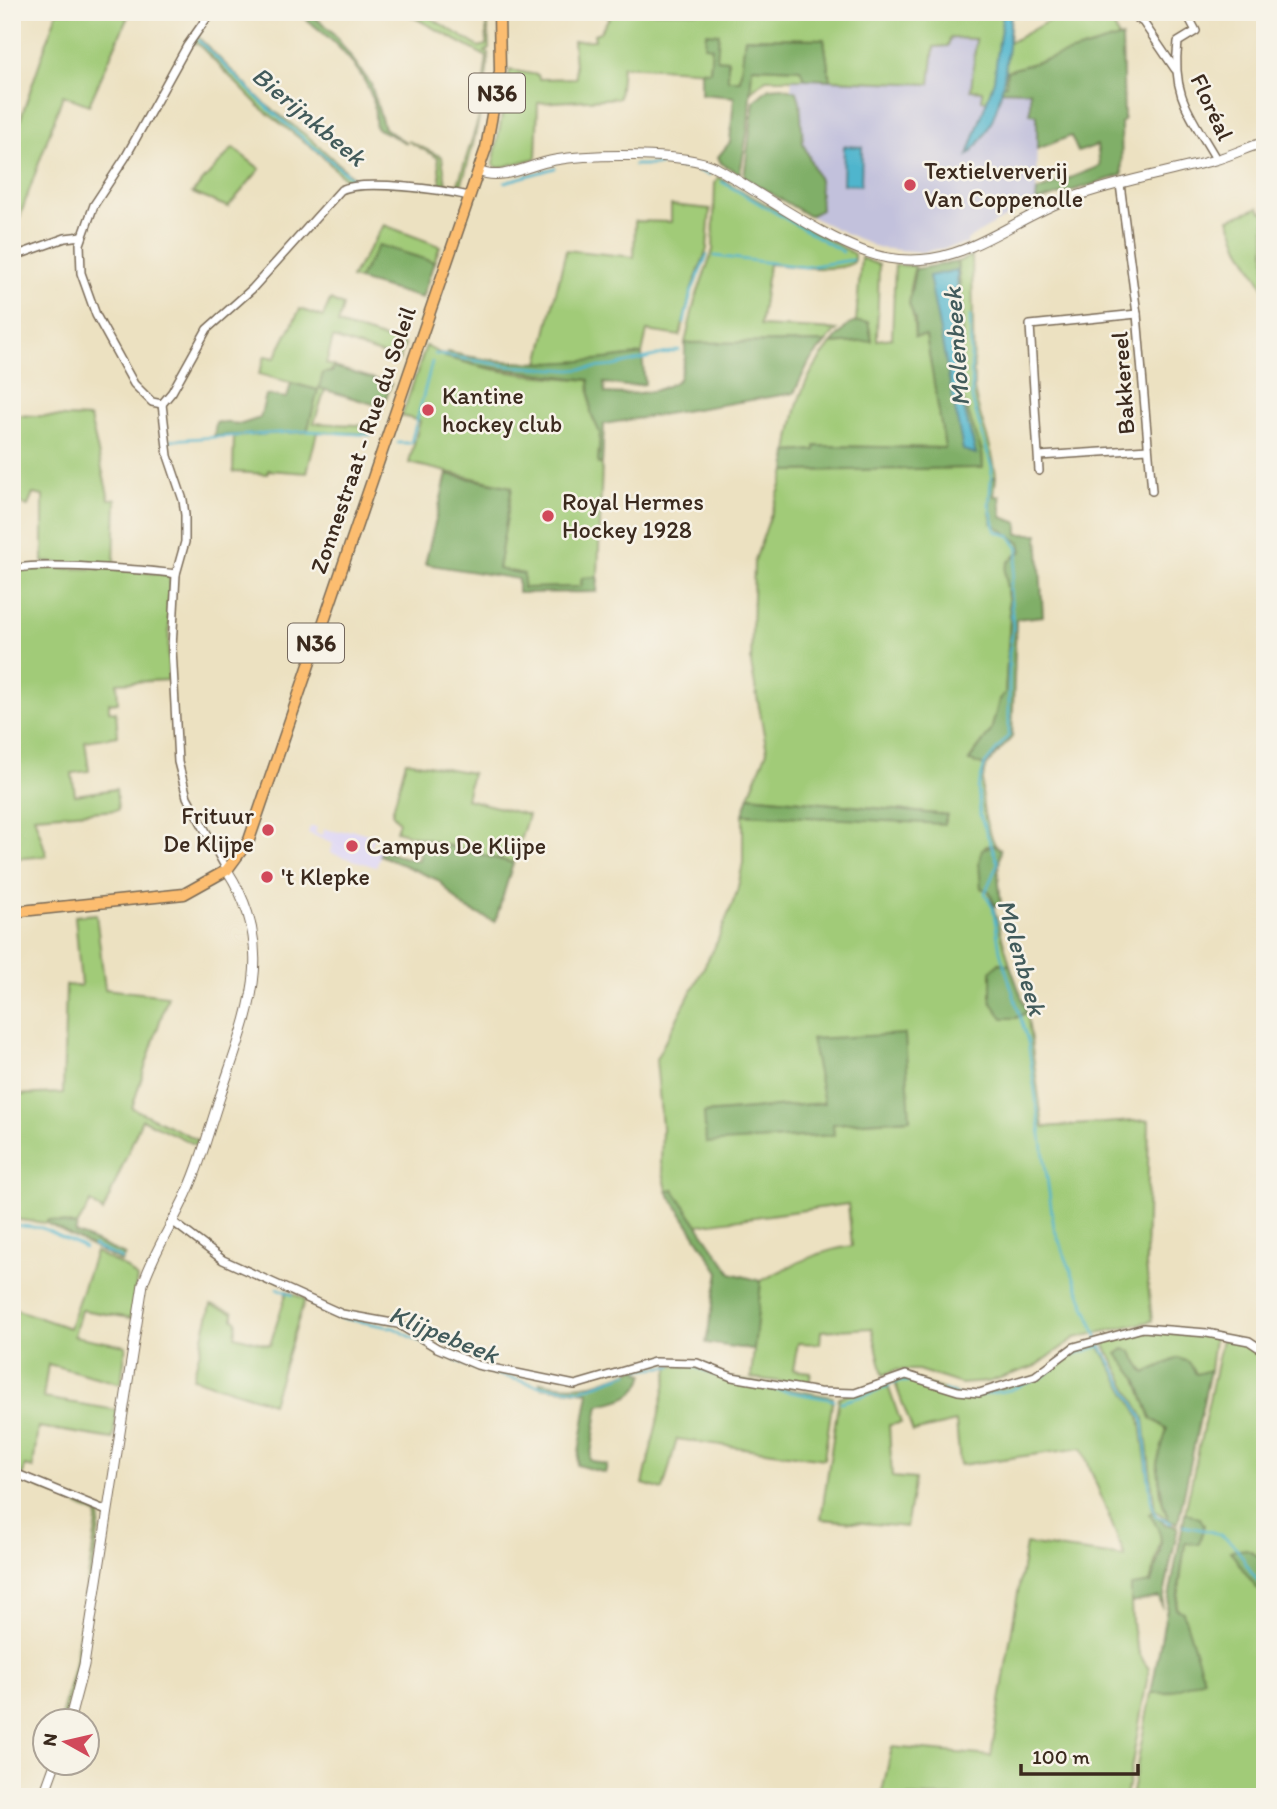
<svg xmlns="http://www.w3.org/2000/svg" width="1277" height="1809" font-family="Itim,sans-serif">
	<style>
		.built { fill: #ddd5f6 }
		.industrial { fill: #c2c1dc }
		.green { fill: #a1cb78; stroke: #6e7a4b; stroke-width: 2; fill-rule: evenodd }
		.forest { fill: #80af68; stroke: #5e6c43; stroke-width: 2 }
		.water { fill: #4fb5cd; stroke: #457076; stroke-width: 2 }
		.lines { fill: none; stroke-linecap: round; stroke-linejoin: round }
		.stream { stroke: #4fb5cd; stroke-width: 2.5 }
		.minor-casing { stroke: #796a57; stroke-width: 10 }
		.tertiary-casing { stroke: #796a57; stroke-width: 11 }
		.primary-casing { stroke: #796a57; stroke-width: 13 }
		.minor { stroke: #fff; stroke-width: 7 }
		.tertiary { stroke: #fff; stroke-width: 9 }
		.primary { stroke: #fcbd6f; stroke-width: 10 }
		.poi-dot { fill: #d1495b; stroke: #f7f3e8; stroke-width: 2.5 }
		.labels { text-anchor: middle; stroke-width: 5; stroke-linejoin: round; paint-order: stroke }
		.shield { fill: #f7f3e8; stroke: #73665b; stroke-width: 2 }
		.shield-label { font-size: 23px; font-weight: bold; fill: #3b2a1e }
		.street-label { font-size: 24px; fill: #3b2a1e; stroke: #f7f3e8 }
		.poi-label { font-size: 24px; fill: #3b2a1e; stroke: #f7f3e8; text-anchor: start }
		.water-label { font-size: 26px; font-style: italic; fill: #425b5b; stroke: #f7f3e8 }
	</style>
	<rect width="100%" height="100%" fill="#f7f3e8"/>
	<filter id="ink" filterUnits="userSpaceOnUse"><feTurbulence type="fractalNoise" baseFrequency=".0143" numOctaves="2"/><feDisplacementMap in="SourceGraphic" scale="14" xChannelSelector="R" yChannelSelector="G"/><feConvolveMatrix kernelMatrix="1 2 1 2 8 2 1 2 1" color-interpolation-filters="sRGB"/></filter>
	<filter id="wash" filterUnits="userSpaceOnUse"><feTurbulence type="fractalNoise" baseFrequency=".00686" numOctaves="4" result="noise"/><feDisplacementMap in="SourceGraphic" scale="28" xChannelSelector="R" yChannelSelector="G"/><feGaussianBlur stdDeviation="1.57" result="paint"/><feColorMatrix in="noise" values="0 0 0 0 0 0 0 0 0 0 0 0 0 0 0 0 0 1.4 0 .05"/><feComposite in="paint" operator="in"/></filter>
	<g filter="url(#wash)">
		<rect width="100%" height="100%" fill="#ece1c1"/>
		<!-- built -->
		<path class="built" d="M310,827h7l-2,6 8,2 1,-6 15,3 15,-2 17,5 3,3 -3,10 11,3 -6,16 -46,-14 3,-9 -25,-11z"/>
		<!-- industrial -->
		<path class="industrial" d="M949,38l28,2 20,50 33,1v22l7,1 -1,88 -44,23 -25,15v4l-45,8 -44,-4 -69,-32 5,-1 -5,-56 -6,-16 -3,-42 -9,-12 1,-10 138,5 4,-38z"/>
		<!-- green -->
		<g class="green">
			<path d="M57,12h73l-41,93 -26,-10 -51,144v-95z"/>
			<path d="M404,12h17l58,35 7,-2 1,-33 2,37 -4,3 4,1c-5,48 -14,91 -29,136l-98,-6 79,1 -3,-26 -30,-17 34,16 4,27h12l21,-67 8,-60z"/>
			<path d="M613,12h398l-2,31 55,-31h45l10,27 -112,32 -1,14 -14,1 1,15 -11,-1v-9l-11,-1 5,-51 -26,-1 -2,8 -14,1 -4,37 -100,-4 -6,-41 -79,-1 -5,42h-13l-15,-33 -2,24 -88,-5 -3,32 -81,5 -2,55 -37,10 -6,-3 17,-95 28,5 1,4 37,-1 -3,-37 22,-1 -1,-6 6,-2z"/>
			<path d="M197,36l68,68 46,35 48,44 -8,2 -31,-31 -58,-45 -64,-65 -6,-1z"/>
			<path d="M752,67l48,2 5,10h-39l-16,13z"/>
			<path d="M233,148l27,21 -32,38 -36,-14z"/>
			<path d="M718,177l136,77v8c-15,12 -66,3 -85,2l-9,62 77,4 -11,12 -141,1 10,-43 18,-50 2,-67z"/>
			<path d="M671,205l39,4 -3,40 -15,39 -12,48 -33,-5 -5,23 -54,8 -49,1 27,-113 68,7 1,-36 36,1z"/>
			<path d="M1259,207l2,5 4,-1v79l-25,-43 -11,-28z"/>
			<path d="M384,225l56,21 -6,16 -55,-16 -21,34 -7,-2z"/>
			<path d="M972,256l2,132c4,31 20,59 22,89l-4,1c-3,16 -4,30 0,45l28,20 2,8 -7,4 -10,15 5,48 -5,75 -6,8 -8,30 -22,29 17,6c-8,26 -3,54 9,79l-9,1 -6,10 1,32 8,3 21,74 -11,-2 17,55 11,-6 16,115 106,-7 -3,145 6,56 -77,17 -39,28 -48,16 -27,2 -43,-14h-22l-13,5 -11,-47 -51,3 -1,13 -22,-1 -5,27 18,2 -2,13 -58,-7 10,-97c29,-15 59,-31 91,-35l-4,-42 -150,21 -25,-36 -6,2 -6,-28 1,-36 -6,-68 61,-117 20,-50 6,-29v-49l203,8v-7l-197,-19 18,-45 -16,-87 3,-101 32,-92 197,-4 -1,-15 -21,-59 1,-91 -5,-40zM824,1103l86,16 -78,5 1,11 -127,7 -1,-29z"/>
			<path d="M861,258l18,7 -2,75 15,-2 3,-73 20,1 -5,21 5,49 11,-1 20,113 -130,-2v4l-28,2c7,-46 13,-71 43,-108l41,-4 -4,-18h-12z"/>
			<path d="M330,300l13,6 -5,18 67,21 -6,15 -66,-22 -7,26 8,2 -14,21 5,3 -11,33 62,3 -3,8 -56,-2 -10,41 -39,-3 -1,4 -34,-2 1,-35 73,-6 11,-41 -59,-16 6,-18 10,2 25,-49 23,8z"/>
			<path d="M426,346c47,27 110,30 164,34l10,53 -2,31h4l-4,113 -16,1 -1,9 -59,1 2,-14 -26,-5 14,-82 -103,-24 11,-42 -18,-5z"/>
			<path d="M12,415l78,3 19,81h7l-2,67 -71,-4v-66l-10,-2 -5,12 -9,-3v-9l-7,-14z"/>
			<path d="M37,568l79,1 54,6 -2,105 -51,3 1,19 -9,1v8l7,1 2,24 -33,5 4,30 -17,2 3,22 41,-6 2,21 -84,6 13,40 -35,3v-287z"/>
			<path d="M406,761l66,12 -6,26 62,16 -15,48 -117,-32 3,-9 -7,-9z"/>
			<path d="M96,914l9,75 63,7 -36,112 66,32 -2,5 -54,-26 -39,93 -12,-10 -14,24 -28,-6 -3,3 -34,-4v-124l51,-2 3,-108 15,1 -6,-70z"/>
			<path d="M95,1252l32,16 10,10 -6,40 -50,-8 -7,26 52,10 -5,38 -73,-20 -5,34 74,12 -4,29 -75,-12 -5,41 -8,-2 -2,9 -11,-5v-162l57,20z"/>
			<path d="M287,1291l18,8 -33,104 -79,-25 18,-73 22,7v7l4,2 -2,15 35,9z"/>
			<path d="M1143,1330l69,6 2,3 -4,31 -14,5 -17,-17 -34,16 -14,-23 -3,15 9,13 14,39 13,6 4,9c-13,25 -11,62 1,88l-14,-11 -11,-92 -42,-78z"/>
			<path d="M1222,1339l22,3 14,7 7,18v194l-14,-10 6,38 8,5v203h-134l20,-104h15l19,-150 15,-25 -15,-5z"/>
			<path d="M1098,1344l42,73 13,95 -3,2 12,21 -12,48 -19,4c0,28 -1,59 18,82l-23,128h-245l11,-50 99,9 35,-212 99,13 -43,-109 -122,17 -4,-43 -43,10 -19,-52 16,-2 52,18 13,-1 68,-19 27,-25z"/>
			<path d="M670,1365l28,1 30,12 105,19 -9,62 -147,-20 -14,51 -20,-6z"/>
			<path d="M887,1383l14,40 -12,2 3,52 23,2 -9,48 -85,-8 18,-122z"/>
			<path d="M12,1474l79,34 10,7 -24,155 -14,51h-3l14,-54 24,-152z"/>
		</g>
		<!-- forest -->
		<g class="forest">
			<path d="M296,12h12l23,18 40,54 13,44 23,15 -31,-15c-2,-9 0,-19 -3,-28 -12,-37 -46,-66 -77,-88z"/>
			<path d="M706,33l13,1 -2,25 11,1v20h12l5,-42 79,1 6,41 -25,-1 -5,-10 -48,-2 -4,61 -8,46 -19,-11 -3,-6 12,-15 4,-45 -33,-3v-23h9l2,-24 -7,-1z"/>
			<path d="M1122,37l2,83 -3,3 1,52 -86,27 1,-11 63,-25 -3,-21 -19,7 -7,-16 -34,13v-34l-7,-1v-23l-38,-1v-4l14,-1 1,-14z"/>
			<path d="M783,87l14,5 3,9 3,42 16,37 2,30 -12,6 -65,-39 10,-76 15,-13z"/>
			<path d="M379,245l55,17 -12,36 -64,-18z"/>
			<path d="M957,262l5,40 -1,91 21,59 1,16 -197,3 2,-19 27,-2v-4l130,2 -19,-112 -11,1v-17l-6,-16 6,-35z"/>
			<path d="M856,322h12l4,19 -41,3 17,-19z"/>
			<path d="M826,342l-17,20 -15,31 -190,31 -2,40h-4l2,-31 -9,-19 -2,-34 -110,-14 -34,-9 2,-5c65,16 130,12 195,2l3,30 -19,2 -22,-3 1,10c24,2 54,2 74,-14l6,-21v-15z"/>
			<path d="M334,367l57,17 -8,23 -64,-19 4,-15 9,-1z"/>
			<path d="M291,383l27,7 -11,42 -93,4 2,-14 26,2 18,-6 6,-23 21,3z"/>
			<path d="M447,474l65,13 -14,82 26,5 -1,14 58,-1 1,-9 16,-1 -1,15 -79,1v-14l-93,-15z"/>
			<path d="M992,477h4l-2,19h6l2,21 16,6v11h20l5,82 -27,3 -4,118 -26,29 -17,-5 22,-30 8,-30 6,-8 5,-75 -5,-48 3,-8 14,-11 -2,-8 -28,-20 -3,-23z"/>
			<path d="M749,796l198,19 -3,9 -201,-10z"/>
			<path d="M425,840l88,23 -18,59 -32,-15 -25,-27 -58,-25 2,-4 36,10z"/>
			<path d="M995,845l6,5 -3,22 3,32 -6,2 -6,-15 -8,-3 -2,-25 3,-14z"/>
			<path d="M999,963l11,2 17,47 -11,6h-13l-12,-16v-31z"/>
			<path d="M905,1034l5,85 -77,5 1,11 -128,8 -2,-30 120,-10 -13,-64z"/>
			<path d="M673,1189l58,84 30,8 -7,69 -48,-7 13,-71 -52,-81z"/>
			<path d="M48,1220l29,6 -2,7 50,22 -4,7 -75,-39z"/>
			<path d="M1124,1349l7,2 14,22 33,-15 11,4 7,12 14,-4 -32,153 -9,-2 -6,-18 -6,-40 10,-34 -16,-11 -14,-39 -20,-25z"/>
			<path d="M640,1367l-1,5 5,2c-7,24 -23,26 -45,31l-9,55 17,5 -2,8 -28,-8 12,-73 -49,-5v-5c44,9 60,1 100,-15z"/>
			<path d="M1153,1512l12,12 13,2 -16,80 -3,-9 -28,6v-17l20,-3c8,-31 19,-41 -2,-69z"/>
			<path d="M1185,1513l15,5 4,7 -5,19 -14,-1 -9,66 7,3 21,67 -38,14h-15z"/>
			<path d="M1247,1549l18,12v33l-8,-5 -27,-38z"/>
		</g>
		<!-- water -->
		<g class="water">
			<path d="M1003,12h8c-4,46 -6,110 -43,143l26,-75z"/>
			<path d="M844,146l18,1 -1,38 -18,-1z"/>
			<path d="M957,270l3,124 16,60 -13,-4 -34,-174z"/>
		</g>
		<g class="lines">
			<!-- stream -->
			<g class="stream">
				<path d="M198,40l73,71 84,70 16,1"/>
				<path d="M634,165h26"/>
				<path d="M675,166l12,2"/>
				<path d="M697,170l12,5"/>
				<path d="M505,182l50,-14"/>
				<path d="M722,182l121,70"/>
				<path d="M416,184l38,3"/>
				<path d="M714,256l91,11 47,-7"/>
				<path d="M970,315l2,84 20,69 -3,37 7,26 14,5 9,13 -9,39 3,40 -4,25v82l-24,29 -7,24 2,27 18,48 -13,30 8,15 7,43 28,91 26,186 47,118 42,73 8,81 5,16 15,7"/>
				<path d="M684,323l7,-30 16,-38"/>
				<path d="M435,354l74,12 62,4 43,-4 65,-16"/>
				<path d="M170,440l138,-9 64,4"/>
				<path d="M398,443h13l21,-81"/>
				<path d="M12,1225l30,3 43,20"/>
				<path d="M93,1246l29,13"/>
				<path d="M277,1288l16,7"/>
				<path d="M312,1304l24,13 58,11 75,39 71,19 41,4 47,-17"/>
				<path d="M693,1366l37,15 104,19"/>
				<path d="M641,1369l31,-3"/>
				<path d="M944,1390l20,8 46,-8 34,-14 25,-20 32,-10"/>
				<path d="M841,1402l35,-10 20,-10 18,-1"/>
				<path d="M1184,1526c11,3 28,4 38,10 20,10 25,38 43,52"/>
			</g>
		</g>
	</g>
	<g filter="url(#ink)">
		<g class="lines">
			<!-- minor casing -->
			<g class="minor-casing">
				<g id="minor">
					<path d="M1128,12l15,10 32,47"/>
					<path d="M1186,12l10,19 -18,11c-7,54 13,73 38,117"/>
					<path d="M1265,28v28"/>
					<path d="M1120,184l17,130 15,177"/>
					<path d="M12,257l53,-19 17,-2"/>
					<path d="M162,404l6,52 15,44 2,15v27l-9,32 -4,74 6,114 9,35 40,73"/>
					<path d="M162,404l-10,-2 -18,-18 -38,-69 -15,-42 -1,-29 14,-39 31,-47 62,-112 24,-34"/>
					<path d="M162,404l10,-12 35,-63 45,-40 89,-99c22,-11 103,0 128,6"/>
					<path d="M1039,456l109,-7"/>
					<path d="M1039,471l-9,-146 107,-11"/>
					<path d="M12,570c18,-9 138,0 164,4"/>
					<path d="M172,1221l51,39 119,54 56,10 39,24 40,17 98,20 79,-23 43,1 35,14 87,15 36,1 51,-18 52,16 21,2 56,-17 39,-29 69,-19 64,5 42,8 12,8 4,7"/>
					<path d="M12,1472l95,39"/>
				</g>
			</g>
			<!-- tertiary casing -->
			<g class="tertiary-casing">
				<g id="tertiary">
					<path d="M478,171c25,11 51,-7 77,-11 34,-6 130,-8 160,7 46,26 124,83 173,91 73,13 119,-38 183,-60 46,-17 96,-25 144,-38 17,-5 33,-13 50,-18"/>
					<path d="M69,1722l15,-57 59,-381c10,-30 26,-54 39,-81 17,-33 26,-71 38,-106 27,-82 59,-147 7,-227"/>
					<path d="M43,1797l12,-33"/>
				</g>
			</g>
			<!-- primary casing -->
			<g class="primary-casing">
				<path id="primary" d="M12,912l172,-18 43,-24 22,-30 237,-692 14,-77 -1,-59"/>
			</g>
			<!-- minor -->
			<use href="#minor" class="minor"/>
			<!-- tertiary -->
			<use href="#tertiary" class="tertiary"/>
			<!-- primary -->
			<use href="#primary" class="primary"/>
		</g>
	</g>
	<!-- markers -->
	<g class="poi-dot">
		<circle cx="910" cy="185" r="7"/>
		<circle cx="428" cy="410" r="7"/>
		<circle cx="548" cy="516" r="7"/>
		<circle cx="268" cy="830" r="7"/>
		<circle cx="352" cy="846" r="7"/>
		<circle cx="267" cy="877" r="7"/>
	</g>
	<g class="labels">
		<!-- shield labels -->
		<g class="shield">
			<rect x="469" y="73.5" width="56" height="39" rx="5"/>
			<rect x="288" y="623.5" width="56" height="39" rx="5"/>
		</g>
		<g class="shield-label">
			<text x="497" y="101">N36</text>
			<text x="316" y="651">N36</text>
		</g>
		<!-- street labels -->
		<g class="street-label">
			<text transform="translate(1212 107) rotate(65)" y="8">Floréal</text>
			<text transform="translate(1123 383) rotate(-94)" y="8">Bakkereel</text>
			<text transform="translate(363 440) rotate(-71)" y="8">Zonnestraat - Rue du Soleil</text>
		</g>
		<!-- poi labels -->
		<g class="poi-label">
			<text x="924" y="179">Textielververij<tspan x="924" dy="28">Van Coppenolle</tspan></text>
			<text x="442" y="404">Kantine<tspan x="442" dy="28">hockey club</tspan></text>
			<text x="562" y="510">Royal Hermes<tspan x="562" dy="28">Hockey 1928</tspan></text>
			<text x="254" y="824" text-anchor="end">Frituur<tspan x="254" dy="28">De Klijpe</tspan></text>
			<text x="366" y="854">Campus De Klijpe</text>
			<text x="281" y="885">'t Klepke</text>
		</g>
		<!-- water labels -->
		<g class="water-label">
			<text transform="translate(309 116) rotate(40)" y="9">Bierijnkbeek</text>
			<text transform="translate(956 347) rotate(-94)" y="9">Molenbeek</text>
			<text transform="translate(1022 957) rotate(74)" y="9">Molenbeek</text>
			<text transform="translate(444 1334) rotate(22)" y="9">Klijpebeek</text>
		</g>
	</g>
	<!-- margin -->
	<rect width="1277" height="1809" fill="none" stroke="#f7f3e8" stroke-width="42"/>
	<!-- north arrow -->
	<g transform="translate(66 1742) rotate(278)"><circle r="33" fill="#f7f3e8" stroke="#aca397" stroke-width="2"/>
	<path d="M0-5L12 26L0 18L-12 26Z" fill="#d1495b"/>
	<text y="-10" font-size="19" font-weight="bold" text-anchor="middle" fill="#3b2a1e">N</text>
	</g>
	<!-- scale -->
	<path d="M1021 1764v10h117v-10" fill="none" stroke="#3b2a1e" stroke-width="3.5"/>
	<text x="1032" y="1764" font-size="21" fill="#3b2a1e" stroke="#f7f3e8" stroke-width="5" paint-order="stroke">100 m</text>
</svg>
